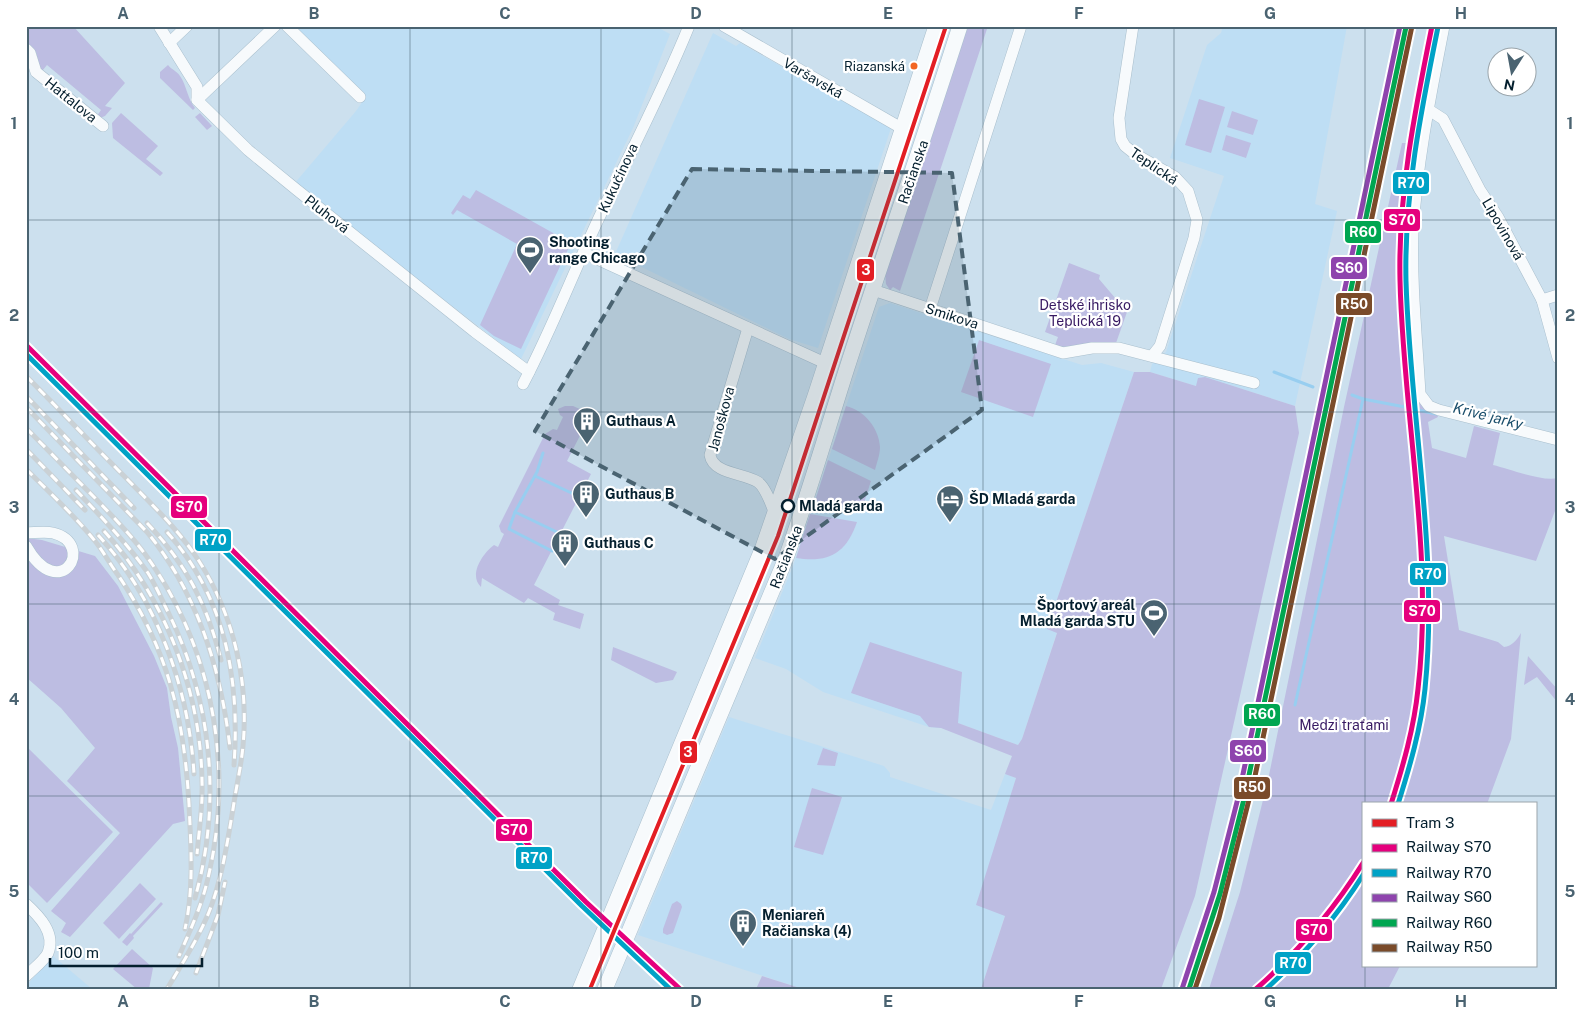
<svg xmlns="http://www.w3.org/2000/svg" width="1584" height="1015" font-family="'Public Sans',sans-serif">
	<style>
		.built { fill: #bedef4 }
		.green { fill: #bdbde2 }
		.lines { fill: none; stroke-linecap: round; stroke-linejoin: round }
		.stream { stroke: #98cef0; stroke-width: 3 }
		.minor-casing { stroke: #a9bfcd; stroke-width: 12 }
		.secondary-casing { stroke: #a9bfcd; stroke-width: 16 }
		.minor { stroke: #f7fafc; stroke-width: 11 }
		.secondary { stroke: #f7fafc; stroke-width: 15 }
		.rail-casing { stroke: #cad1d5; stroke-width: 5 }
		.rail { stroke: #fff; stroke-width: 3; stroke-dasharray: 9; stroke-linecap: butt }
		.rail-1-casing { stroke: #fff; stroke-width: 9 }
		.rail-2-casing { stroke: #fff; stroke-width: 9 }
		.rail-3-casing { stroke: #fff; stroke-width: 9 }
		.rail-4-casing { stroke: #fff; stroke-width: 9 }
		.rail-5-casing { stroke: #fff; stroke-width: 9 }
		.rail-1 { stroke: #e5007d; stroke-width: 5 }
		.rail-2 { stroke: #00a2c6; stroke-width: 5 }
		.rail-3 { stroke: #8e44ad; stroke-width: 5 }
		.rail-4 { stroke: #00a651; stroke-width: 5 }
		.rail-5 { stroke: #7a4b2a; stroke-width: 5 }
		.tram-1-casing { stroke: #fff; stroke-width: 8 }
		.tram-1 { stroke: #e31e24; stroke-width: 4 }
		.marked { fill: #4a6371; fill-opacity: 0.2; stroke: #4a6371; stroke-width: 4; stroke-dasharray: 10 6; stroke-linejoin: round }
		.grid { fill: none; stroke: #4a6371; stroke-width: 1; stroke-opacity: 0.55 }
		.bus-dot { fill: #f26522; stroke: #fff; stroke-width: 2 }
		.stop-dot { fill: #fff; stroke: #041f2e; stroke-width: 2.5 }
		.labels { text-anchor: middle; stroke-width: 4.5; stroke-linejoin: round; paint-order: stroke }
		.bus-label { font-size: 13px; fill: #041f2e; stroke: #fff; text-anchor: end }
		.street-label { font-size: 14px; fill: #041f2e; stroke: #fff }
		.poi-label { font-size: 14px; font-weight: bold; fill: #041f2e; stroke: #fff; text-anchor: start }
		.park-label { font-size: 14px; fill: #371962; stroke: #fff }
		.stop-label { font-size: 14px; font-weight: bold; fill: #041f2e; stroke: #fff; text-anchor: start }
		.water-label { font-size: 15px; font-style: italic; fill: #1a4e6b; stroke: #fff }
		.line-badge { stroke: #fff; stroke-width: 2 }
		.badge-label { font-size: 14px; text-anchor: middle; font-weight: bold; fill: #fff }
		.neatline { fill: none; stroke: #4a6371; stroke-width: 2 }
		.grid-label { font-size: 16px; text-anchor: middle; font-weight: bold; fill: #4a6371 }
	</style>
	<rect width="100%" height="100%" fill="#cce0ee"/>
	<!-- built -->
	<g class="built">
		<path d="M288,26h367l15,8 -37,94 -112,231 -227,-175 62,-73 9,-13z"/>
		<path d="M1223,26h124l-32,178 22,7 -42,195 -90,-29 -9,9 -46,-14 2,-8 14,-12 58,-176 -54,-18 37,-113 14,-12z"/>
		<path d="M713,33l23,13 4,-3 151,85 -73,220 -29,-9 -174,-85z"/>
		<path d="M890,303l192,62 19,-2 33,9 -87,257 10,3 -35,107 -4,6 -60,-22 -17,5 -12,-1 -106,-35 -37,-23 -31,-11 38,-92 86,-259z"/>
		<path d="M729,717l155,49 6,7v4l101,33 14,-36 11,4 -39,127 28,10 -24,74h-178l-165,-54z"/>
		<path d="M53,956l39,33h-66v-3z"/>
	</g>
	<!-- green -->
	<g class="green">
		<path d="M30,26h43l52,57 -20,23 7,2 -7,8 -5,2 -3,-2 4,-6 -54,-45 -5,6 -2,-2 -4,-17 -10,-11v-10z"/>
		<path d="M968,26h20l-88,265 -7,-4 -3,3 -4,-6 -1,-11z"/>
		<path d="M1435,26h5l-13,75 -15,199h-5l6,91 -4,1c-5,-72 -10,-145 -1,-216 6,-51 18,-100 27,-150z"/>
		<path d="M168,65c4,5 9,6 12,11 7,10 7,22 15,32l-2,2 -33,-32v-6z"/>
		<path d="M1199,99l26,8 -14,46 -26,-8z"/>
		<path d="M1232,111l26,9 -5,15 -26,-8z"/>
		<path d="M121,113l37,33 -12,13 17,14 -3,3 -47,-38 -1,-15z"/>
		<path d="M200,113l12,13 -5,4 -12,-13z"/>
		<path d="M1226,135l25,8 -5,15 -24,-8z"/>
		<path d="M1402,143h4l-6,52 -4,77v8h2l8,131 7,1 -2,-16h8l17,15 2,6 -10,5 4,26 34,10 8,-32 26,7 -7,32c17,4 49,17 65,13v25l-22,58 -92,-25 15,94 39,12 6,5c8,-1 13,-7 17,-14l-10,106 -24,65h-124v162h37l-12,23h-179l31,-97 28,-112 76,-373z"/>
		<path d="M476,190l95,53 -50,106 -27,-13 -14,-11 37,-81 -60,-34 -4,5 -2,-2 12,-18 7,4z"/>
		<path d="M1069,263l31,12 -1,4 28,33 -11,31 -54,4 -7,-2 3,-8 -13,-5z"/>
		<path d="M979,340l72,24 -18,53 -72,-25z"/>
		<path d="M1134,372h16l46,14 2,-8 7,-1 90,29 4,27 -104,463 -34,93h-180l24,-73 -29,-11 40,-127 -11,-4 7,-18 -71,-28 -12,-1 -9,-11 -69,-23 19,-51 92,30 -4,51 60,22 4,-6 35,-106 -10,-4z"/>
		<path d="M565,406h8l18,8 -24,47 24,13 -57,111 26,15 -2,5 26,9 -4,15 -27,-9 2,-7 -27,-15 -4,5 -42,-25 -1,9c-13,-12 2,-34 13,-42l4,2 6,-13 -3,-2 -2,-6 46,-92 8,-5 4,1 6,-13 -3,-2 -2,-6z"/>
		<path d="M846,406c18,4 33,22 34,41 0,8 -3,15 -5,23l-43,-21z"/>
		<path d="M828,460l43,21 -9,28 -47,-8z"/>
		<path d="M810,514l47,8c-11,32 -29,41 -61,36z"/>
		<path d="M26,538l16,2 53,16 23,30 36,70 13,32 4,29 7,31 7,73 -12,3 -103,113 -9,-5 5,-9 -15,-12 69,-78 -53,-52 28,-33 -34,-40 -35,-31z"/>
		<path d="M613,647l64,25 -4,8 -17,3 -45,-23z"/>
		<path d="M1528,656l30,34v13l-21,-26 -13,8z"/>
		<path d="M26,746l87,86 -66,71 -21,-21z"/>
		<path d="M823,748l15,5 -3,13 -18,-1z"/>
		<path d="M812,788l30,9 -19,58 -29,-8z"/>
		<path d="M140,883l16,16 -37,40 -16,-16z"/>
		<path d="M677,901l4,3 1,3 -9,26 -6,2 -4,-2v-4l9,-25z"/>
		<path d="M161,902l2,2 -30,32 1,2 -7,8 -5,-4 8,-9 1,1z"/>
		<path d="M132,949l21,19 -4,21h-12l-24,-20z"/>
		<path d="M762,976l41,13h-47z"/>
	</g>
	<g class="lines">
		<!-- stream -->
		<g class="stream">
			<path d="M1274,372l39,15"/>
			<path d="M1363,399l42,8"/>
			<path d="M1413,409l23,5"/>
			<path d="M543,453l-6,19 -22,40 -6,17 43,22"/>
			<path d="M535,476l45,21"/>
			<path d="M515,512l46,22"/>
			<path d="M1295,705l68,-306 -11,-4"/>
		</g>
		<!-- minor casing -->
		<g class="minor-casing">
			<g id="minor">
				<path d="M159,26l38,61v13l51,50 49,40 178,142 54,40"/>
				<path d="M287,26l73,71"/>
				<path d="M724,26l179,103"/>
				<path d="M1133,26l-14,92 2,21 4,7 10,8 40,23 13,14 9,29 -3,18 -34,108 -8,10"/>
				<path d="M1444,26c-13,67 -27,136 -31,204 -2,54 4,109 7,164l9,12 10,4 119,30"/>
				<path d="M169,43l18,-17"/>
				<path d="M26,49l4,4 6,19 67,54"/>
				<path d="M197,100l78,-74"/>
				<path d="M1429,110l14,9 37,71 18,27 44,83 16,58"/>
				<path d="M584,253l241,110"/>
				<path d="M873,290l190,63 29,-5h27l135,35"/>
				<path d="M1542,300l16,-5"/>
				<path d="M930,309l91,-283"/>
				<path d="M748,328l-38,127c3,19 34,18 48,27 8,6 13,22 17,32"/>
				<path d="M523,384c28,-53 49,-108 74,-162 31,-65 65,-129 92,-196"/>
				<path d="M26,533c8,0 19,-2 27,0 44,11 7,73 -27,13"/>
				<path d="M26,904c13,12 30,29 22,49 -4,8 -15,16 -22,23"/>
			</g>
		</g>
		<!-- secondary casing -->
		<g class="secondary-casing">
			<g id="secondary">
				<path d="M580,989l183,-442 52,-151 121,-370"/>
				<path d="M605,989l181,-431c22,-62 40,-124 60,-187 37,-115 77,-229 114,-345"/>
			</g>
		</g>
		<!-- minor -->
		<use href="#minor" class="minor"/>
		<!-- secondary -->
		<use href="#secondary" class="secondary"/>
		<!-- rail casing -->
		<g class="rail-casing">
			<g id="rail">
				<path d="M26,376c34,34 67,69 101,103 25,26 52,51 72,82 35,55 50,121 44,185 -2,21 -7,42 -10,63 -6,35 -11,70 -24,103 -11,27 -27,52 -42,77"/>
				<path d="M26,396l108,112"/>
				<path d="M26,407l121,125c51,62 74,137 83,216"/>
				<path d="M26,428c23,23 46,47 69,70 22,23 44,45 61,72 59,90 77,204 52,308 -6,27 -18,53 -29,78"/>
				<path d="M26,449l59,61"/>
				<path d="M26,469c23,23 48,46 69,72 8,10 15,23 23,34 50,74 66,142 71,229 2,43 5,84 -4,125"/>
				<path d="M76,490c25,27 51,53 72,83 8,13 14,27 21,41 43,88 53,189 26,284"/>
				<path d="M147,523c39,41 60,81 74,137"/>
				<path d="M104,531c61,67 97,160 98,251 1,24 -3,48 -5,72"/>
				<path d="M167,532c59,66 73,148 67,233"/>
				<path d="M98,535c59,64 91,153 96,239"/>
				<path d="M196,973l22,-58 7,-33"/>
			</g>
		</g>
		<!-- rail -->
		<use href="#rail" class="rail"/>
		<!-- rail-1 casing -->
		<g class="rail-1-casing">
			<g id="rail-1">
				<path d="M26,345l560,557 94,87"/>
				<path d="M1391,804c12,-38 23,-76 27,-115 16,-136 -15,-273 -18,-409 -2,-86 15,-170 32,-254"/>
				<path d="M1256,989c42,-37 77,-78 107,-126"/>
			</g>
		</g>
		<!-- rail-2 casing -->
		<g class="rail-2-casing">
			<g id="rail-2">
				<path d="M26,354l556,552 88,83"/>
				<path d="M1398,804c12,-38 23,-76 27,-115 14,-136 -15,-273 -19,-408 -2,-86 15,-170 32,-254"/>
				<path d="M1266,989c37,-33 70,-71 97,-114"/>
			</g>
		</g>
		<!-- rail-3 casing -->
		<g class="rail-3-casing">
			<path id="rail-3" d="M1182,989l32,-97 24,-94 162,-772"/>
		</g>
		<!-- rail-4 casing -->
		<g class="rail-4-casing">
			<path id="rail-4" d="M1189,989l31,-95 24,-95 162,-772"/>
		</g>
		<!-- rail-5 casing -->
		<g class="rail-5-casing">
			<path id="rail-5" d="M1195,989l24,-71 36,-142 157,-750"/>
		</g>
		<!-- rail-1 -->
		<use href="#rail-1" class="rail-1"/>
		<!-- rail-2 -->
		<use href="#rail-2" class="rail-2"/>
		<!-- rail-3 -->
		<use href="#rail-3" class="rail-3"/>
		<!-- rail-4 -->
		<use href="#rail-4" class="rail-4"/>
		<!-- rail-5 -->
		<use href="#rail-5" class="rail-5"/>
		<!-- tram-1 casing -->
		<g class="tram-1-casing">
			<path id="tram-1" d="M590,989l188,-453 168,-510"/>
		</g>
		<!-- tram-1 -->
		<use href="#tram-1" class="tram-1"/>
	</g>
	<!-- marked area -->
	<path class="marked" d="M692,169l260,4 30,237 -207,149 -240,-128z"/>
	<!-- grid -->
	<path class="grid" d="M219,26v963M410,26v963M601,26v963M792,26v963M983,26v963M1174,26v963M1365,26v778M26,220h1532M26,412h1532M26,604h1532M26,796h1532M1365,966v23"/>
	<!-- icons -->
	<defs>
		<g id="stadium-pin" transform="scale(1.4375)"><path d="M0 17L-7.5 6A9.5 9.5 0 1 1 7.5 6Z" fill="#4a6371" stroke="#fff"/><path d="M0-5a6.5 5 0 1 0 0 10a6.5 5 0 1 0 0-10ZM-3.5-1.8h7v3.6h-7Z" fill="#fff"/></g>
		<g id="building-pin" transform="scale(1.4375)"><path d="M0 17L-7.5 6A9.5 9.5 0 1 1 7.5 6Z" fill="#4a6371" stroke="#fff"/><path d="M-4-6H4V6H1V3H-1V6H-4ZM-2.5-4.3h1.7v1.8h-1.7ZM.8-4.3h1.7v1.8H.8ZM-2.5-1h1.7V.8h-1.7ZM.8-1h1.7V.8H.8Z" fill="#fff"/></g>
		<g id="hotel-pin" transform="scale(1.4375)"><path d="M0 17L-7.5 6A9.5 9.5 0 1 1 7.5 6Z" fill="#4a6371" stroke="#fff"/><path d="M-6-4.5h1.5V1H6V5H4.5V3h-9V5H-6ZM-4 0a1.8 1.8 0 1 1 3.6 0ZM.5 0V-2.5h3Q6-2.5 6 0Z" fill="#fff"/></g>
	</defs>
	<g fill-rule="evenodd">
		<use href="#stadium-pin" x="530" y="250"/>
		<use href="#building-pin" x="587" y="421"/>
		<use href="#building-pin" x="586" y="494"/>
		<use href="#hotel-pin" x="950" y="499"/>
		<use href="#building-pin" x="565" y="543"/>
		<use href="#stadium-pin" x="1154" y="613"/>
		<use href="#building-pin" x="743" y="923"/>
	</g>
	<!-- markers -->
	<circle class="bus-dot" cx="914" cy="66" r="4.5"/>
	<circle class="stop-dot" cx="788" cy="506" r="6"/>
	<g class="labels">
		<!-- bus labels -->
		<g class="bus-label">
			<text x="905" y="71">Riazanská</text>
		</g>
		<!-- street labels -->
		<g class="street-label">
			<text transform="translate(813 78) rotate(30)" y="5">Varšavská</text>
			<text transform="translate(71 100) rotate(39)" y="5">Hattalova</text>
			<text transform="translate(1154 166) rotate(34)" y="5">Teplická</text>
			<text transform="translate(913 172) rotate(-71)" y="5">Račianska</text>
			<text transform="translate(618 178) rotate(-65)" y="5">Kukučínova</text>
			<text transform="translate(327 214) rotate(38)" y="5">Pluhová</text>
			<text transform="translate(1503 229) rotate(60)" y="5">Lipovinová</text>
			<text transform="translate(952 316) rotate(18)" y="5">Smikova</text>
			<text transform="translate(721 419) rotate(-75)" y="5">Janoškova</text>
			<text transform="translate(786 557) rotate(-69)" y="5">Račianska</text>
		</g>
		<!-- poi labels -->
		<g class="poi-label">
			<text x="549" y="247">Shooting<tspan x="549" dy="16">range Chicago</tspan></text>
			<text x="606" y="426">Guthaus A</text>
			<text x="605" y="499">Guthaus B</text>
			<text x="969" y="504">ŠD Mladá garda</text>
			<text x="584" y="548">Guthaus C</text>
			<text x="1135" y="610" text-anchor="end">Športový areál<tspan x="1135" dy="16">Mladá garda STU</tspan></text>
			<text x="762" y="920">Meniareň<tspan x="762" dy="16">Račianska (4)</tspan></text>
		</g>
		<!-- park labels -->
		<g class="park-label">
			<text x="1085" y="310">Detské ihrisko<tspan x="1085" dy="16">Teplická 19</tspan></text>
			<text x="1344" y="730">Medzi traťami</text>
		</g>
		<!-- stop labels -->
		<g class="stop-label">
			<text x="799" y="511">Mladá garda</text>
		</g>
		<!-- water labels -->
		<g class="water-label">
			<text transform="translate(1488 416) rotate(14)" y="5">Krivé jarky</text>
		</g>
	</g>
	<g class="line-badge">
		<rect x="1392" y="171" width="38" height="24" rx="5" fill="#00a2c6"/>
		<rect x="1383" y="208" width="38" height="24" rx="5" fill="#e5007d"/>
		<rect x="1344" y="220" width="38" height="24" rx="5" fill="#00a651"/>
		<rect x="1330" y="256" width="38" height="24" rx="5" fill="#8e44ad"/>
		<rect x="856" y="258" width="19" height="24" rx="5" fill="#e31e24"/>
		<rect x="1335" y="292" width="38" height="24" rx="5" fill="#7a4b2a"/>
		<rect x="170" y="495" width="38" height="24" rx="5" fill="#e5007d"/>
		<rect x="194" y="528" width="38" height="24" rx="5" fill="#00a2c6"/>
		<rect x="1409" y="562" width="38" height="24" rx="5" fill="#00a2c6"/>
		<rect x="1403" y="599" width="38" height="24" rx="5" fill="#e5007d"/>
		<rect x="1243" y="703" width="38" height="24" rx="5" fill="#00a651"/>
		<rect x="1229" y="739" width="38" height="24" rx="5" fill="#8e44ad"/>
		<rect x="679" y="740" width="19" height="24" rx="5" fill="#e31e24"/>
		<rect x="1233" y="776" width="38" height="24" rx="5" fill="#7a4b2a"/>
		<rect x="495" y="818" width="38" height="24" rx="5" fill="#e5007d"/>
		<rect x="515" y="846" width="38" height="24" rx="5" fill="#00a2c6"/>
		<rect x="1295" y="918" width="38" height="24" rx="5" fill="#e5007d"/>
		<rect x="1274" y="951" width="38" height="24" rx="5" fill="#00a2c6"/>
	</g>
	<g class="badge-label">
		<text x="1411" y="188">R70</text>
		<text x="1402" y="225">S70</text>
		<text x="1363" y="237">R60</text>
		<text x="1349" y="273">S60</text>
		<text x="866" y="275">3</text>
		<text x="1354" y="309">R50</text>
		<text x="189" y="512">S70</text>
		<text x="213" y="545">R70</text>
		<text x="1428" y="579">R70</text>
		<text x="1422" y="616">S70</text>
		<text x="1262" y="719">R60</text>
		<text x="1248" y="756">S60</text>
		<text x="688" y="757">3</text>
		<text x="1252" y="792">R50</text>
		<text x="514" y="835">S70</text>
		<text x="534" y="863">R70</text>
		<text x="1314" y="935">S70</text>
		<text x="1293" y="968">R70</text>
	</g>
	<!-- border -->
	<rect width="1584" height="1015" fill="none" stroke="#ffffff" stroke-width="55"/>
	<!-- legend -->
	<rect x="1362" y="802" width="175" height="165" fill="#ffffff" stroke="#9ba5ab"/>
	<rect x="1372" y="819" width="25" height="8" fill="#e31e24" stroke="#9ba5ab"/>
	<text x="1406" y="828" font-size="15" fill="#041f2e">Tram 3</text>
	<rect x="1372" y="844" width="25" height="8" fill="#e5007d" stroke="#9ba5ab"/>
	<text x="1406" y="852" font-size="15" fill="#041f2e">Railway S70</text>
	<rect x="1372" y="869" width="25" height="8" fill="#00a2c6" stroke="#9ba5ab"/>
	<text x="1406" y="878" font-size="15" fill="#041f2e">Railway R70</text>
	<rect x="1372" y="894" width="25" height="8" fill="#8e44ad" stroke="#9ba5ab"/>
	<text x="1406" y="902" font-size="15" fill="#041f2e">Railway S60</text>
	<rect x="1372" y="919" width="25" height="8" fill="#00a651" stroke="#9ba5ab"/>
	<text x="1406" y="928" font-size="15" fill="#041f2e">Railway R60</text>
	<rect x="1372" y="944" width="25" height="8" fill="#7a4b2a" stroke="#9ba5ab"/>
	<text x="1406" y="952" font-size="15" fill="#041f2e">Railway R50</text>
	<!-- north arrow -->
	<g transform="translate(1512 72) rotate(191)"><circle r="24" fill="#ffffff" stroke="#9ba5ab"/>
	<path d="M0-4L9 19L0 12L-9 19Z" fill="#4a6371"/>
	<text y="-8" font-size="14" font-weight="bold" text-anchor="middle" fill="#041f2e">N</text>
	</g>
	<!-- scale -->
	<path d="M50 958v8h152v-8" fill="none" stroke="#041f2e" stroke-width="2.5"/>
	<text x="58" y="958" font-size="15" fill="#041f2e" stroke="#ffffff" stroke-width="4" paint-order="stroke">100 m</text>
	<rect x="28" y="28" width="1528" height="960" class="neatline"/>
	<g class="grid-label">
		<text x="123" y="19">A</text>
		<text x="314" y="19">B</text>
		<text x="505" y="19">C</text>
		<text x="696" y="19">D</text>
		<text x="888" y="19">E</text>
		<text x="1079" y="19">F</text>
		<text x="1270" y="19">G</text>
		<text x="1461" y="19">H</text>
		<text x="14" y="129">1</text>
		<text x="1570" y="129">1</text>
		<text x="14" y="321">2</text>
		<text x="1570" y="321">2</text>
		<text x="14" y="513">3</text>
		<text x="1570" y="513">3</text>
		<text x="14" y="705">4</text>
		<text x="1570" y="705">4</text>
		<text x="14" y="897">5</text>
		<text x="1570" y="897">5</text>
		<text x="123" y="1007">A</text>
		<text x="314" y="1007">B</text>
		<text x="505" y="1007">C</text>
		<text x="696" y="1007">D</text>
		<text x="888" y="1007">E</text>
		<text x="1079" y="1007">F</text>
		<text x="1270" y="1007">G</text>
		<text x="1461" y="1007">H</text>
	</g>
</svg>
